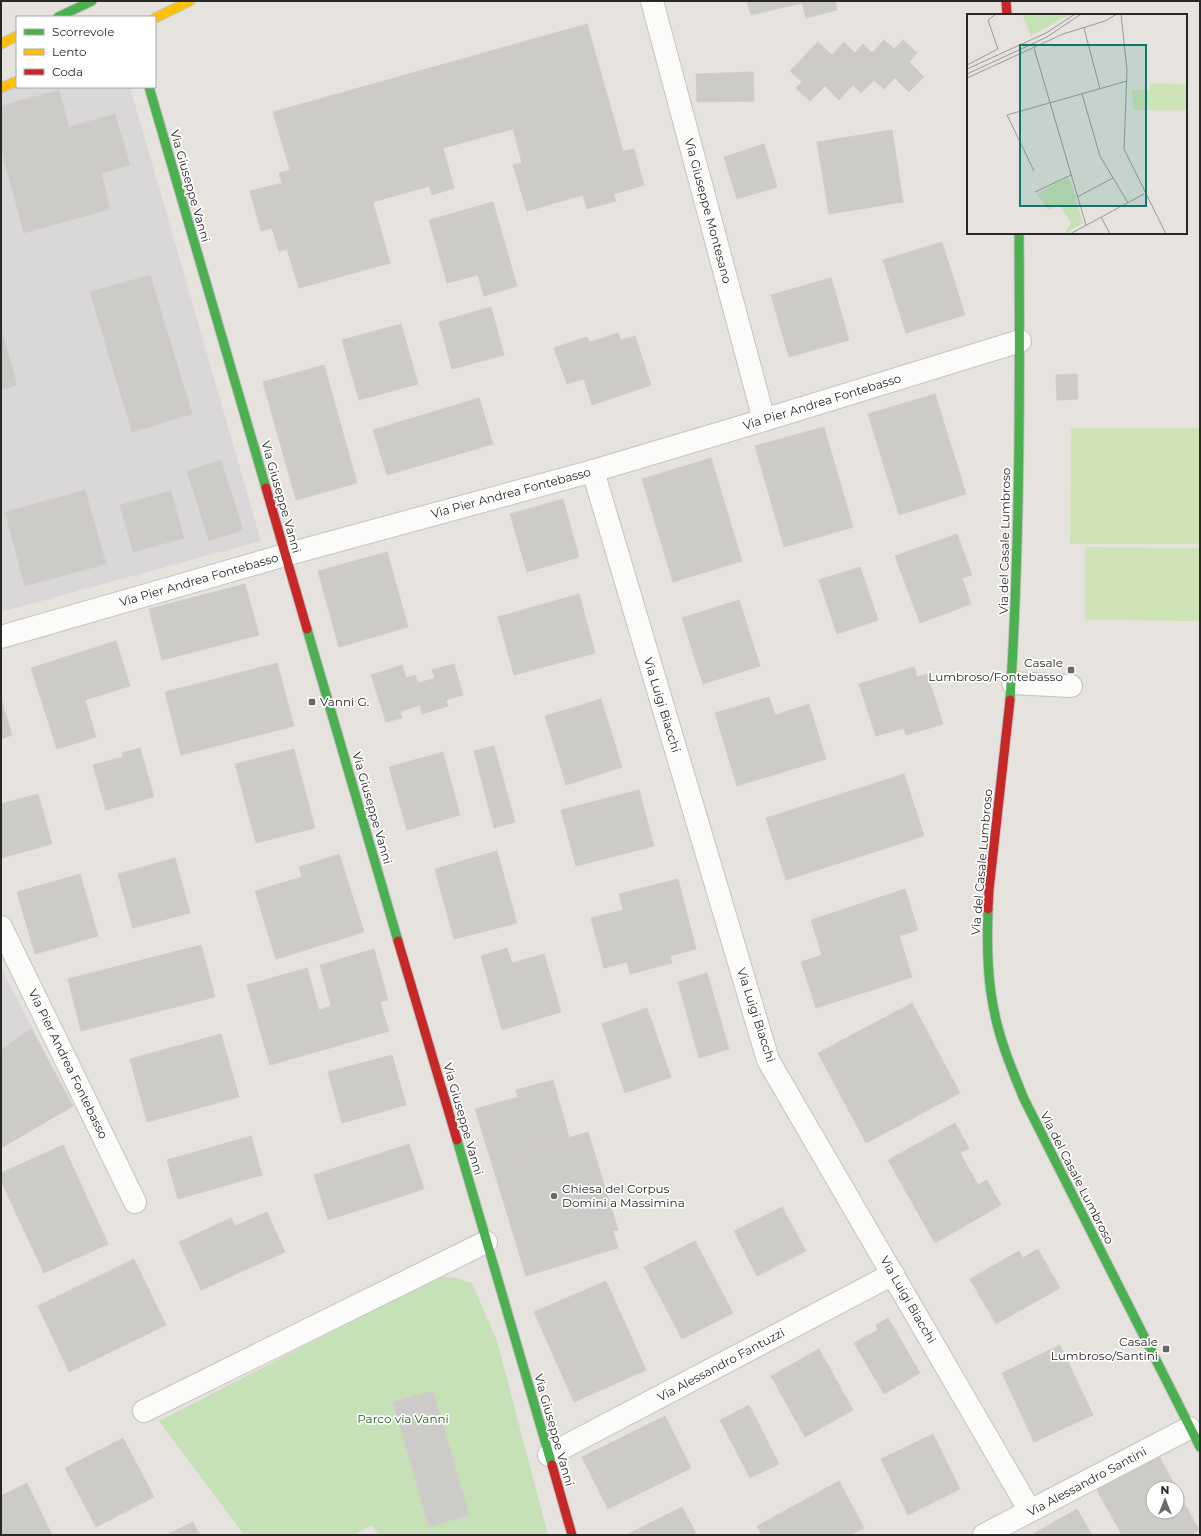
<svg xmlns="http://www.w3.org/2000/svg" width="1201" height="1536" font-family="Montserrat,sans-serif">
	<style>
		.industrial { fill: #dad7d9 }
		.green { fill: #c6e0b8 }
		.pitch { fill: #cfe4b6 }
		.building { fill: #cdcbc7; stroke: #d1ceca }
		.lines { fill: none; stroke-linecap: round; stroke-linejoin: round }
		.street-casing { stroke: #c4c2c3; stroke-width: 24 }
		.fast-casing { stroke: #c4c2c3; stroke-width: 11 }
		.slow-casing { stroke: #c4c2c3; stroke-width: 11 }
		.jam-casing { stroke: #c4c2c3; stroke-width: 11 }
		.street { stroke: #fbfbfa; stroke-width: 22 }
		.fast { stroke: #4caf50; stroke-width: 9 }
		.slow { stroke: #ffc107; stroke-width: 9 }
		.jam { stroke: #c62828; stroke-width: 9 }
		.poi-dot { fill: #6a6968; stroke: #fff; stroke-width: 1.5 }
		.labels { text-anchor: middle; stroke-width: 3.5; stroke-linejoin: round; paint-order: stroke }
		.street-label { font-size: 12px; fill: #282828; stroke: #fff }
		.poi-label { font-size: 12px; fill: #282828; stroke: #fff; text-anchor: end }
		.park-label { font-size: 12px; fill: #265f1d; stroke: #fff }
		.inset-road { fill: none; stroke: #9a9895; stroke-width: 1 }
		.view { fill: #0f766e; fill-opacity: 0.15; stroke: #0f766e; stroke-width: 2 }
		.inset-edge { fill: none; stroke: #282828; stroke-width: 2 }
	</style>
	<rect width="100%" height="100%" fill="#e6e3de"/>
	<!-- industrial -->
	<g class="industrial">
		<path d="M17,87h113l131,454 -260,71v-524z"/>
		<path d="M1,968l72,138 -72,42z"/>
	</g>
	<!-- green -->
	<path class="green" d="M440,1276l17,2 15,5 25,58 51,194h-169l-7,-10 -18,10h-110l-85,-114z"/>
	<!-- pitch -->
	<g class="pitch">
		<path d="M1071,428h129v116h-130z"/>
		<path d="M1085,547l115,1v73l-115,-1z"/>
	</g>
	<!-- building -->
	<g class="building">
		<path d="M747,1h88l2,9 -31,8 -4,-15 -51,12z"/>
		<path d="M587,24l36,127 11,-2 10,36 -30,9 2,7 -29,8 -4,-14 -56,16 -14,-46 9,-2 -9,-34 -70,19 11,40 -22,7 -3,-9 -56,16 17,61 -91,25 -12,-39 -8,2 -7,-23 -11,3 -11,-40 32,-8 -3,-10 11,-3 -17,-58z"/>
		<path d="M884,40l10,9 9,-9 14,13 -8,9 15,15 -15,15 -14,-14 -11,11 -10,-9 -13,13 -8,-8 -14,15 -14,-14 -15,15 -14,-13 6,-6 -12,-11 28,-29 14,13 12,-13 11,11 8,-9 9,9z"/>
		<path d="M753,72l1,29 -57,1 -1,-28z"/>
		<path d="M59,90l10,37 46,-13 15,51 -29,8 9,36 -86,24 -23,-84v-43z"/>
		<path d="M892,130l11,72 -74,12 -12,-72z"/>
		<path d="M764,144l13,43 -40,12 -13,-42z"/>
		<path d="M493,202l24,84 -33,10 -6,-21 -31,8 -18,-63z"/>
		<path d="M942,242l23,73 -59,18 -23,-73z"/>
		<path d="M150,275l42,139 -60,18 -42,-140z"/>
		<path d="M831,278l18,62 -60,17 -18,-62z"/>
		<path d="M491,307l13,48 -52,14 -13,-47z"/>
		<path d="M401,324l17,60 -59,16 -17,-60z"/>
		<path d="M1,329l16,56 -16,5z"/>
		<path d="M618,333l3,7 14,-4 16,49 -59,20 -8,-26 -17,5 -13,-36 33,-11 3,5z"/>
		<path d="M324,365l33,118 -61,17 -33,-118z"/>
		<path d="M1077,374l1,25 -21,1 -1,-25z"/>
		<path d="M935,394l31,100 -67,21 -31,-101z"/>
		<path d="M479,398l14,46 -106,31 -14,-45z"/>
		<path d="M824,427l29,100 -69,20 -29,-101z"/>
		<path d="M711,458l31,103 -69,21 -31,-103z"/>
		<path d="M221,460l22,70 -34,11 -22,-70z"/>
		<path d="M85,490l21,74 -81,22 -20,-74z"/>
		<path d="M171,491l13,47 -51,14 -13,-47z"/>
		<path d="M563,499l16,58 -52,15 -17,-58z"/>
		<path d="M957,534l15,41 -10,3 9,26 -51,19 -25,-67z"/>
		<path d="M387,552l21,75 -69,20 -21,-76z"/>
		<path d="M860,567l18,53 -41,14 -18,-54z"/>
		<path d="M245,584l14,51 -97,25 -13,-51z"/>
		<path d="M579,594l16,59 -81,22 -16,-58z"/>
		<path d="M739,600l21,66 -57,18 -21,-66z"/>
		<path d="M116,641l14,45 -45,14 11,37 -39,12 -26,-81z"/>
		<path d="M277,663l17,63 -113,29 -16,-63z"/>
		<path d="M454,664l9,31 -17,5 2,6 -26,8 -2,-9 -20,7 2,6 -16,4 -15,-47 31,-10 4,13 9,-3 3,8 17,-5 -3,-8z"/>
		<path d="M914,667l3,10 10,-3 16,50 -37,11 -2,-7 -28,8 -17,-52z"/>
		<path d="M769,697l6,18 34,-11 17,55 -89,27 -22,-73z"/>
		<path d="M1,699l11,36 -11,4z"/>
		<path d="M601,699l21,68 -56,18 -21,-69z"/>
		<path d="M494,746l21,76 -21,6 -20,-77z"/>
		<path d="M140,748l14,49 -48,13 -13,-45 30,-8 -1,-4z"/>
		<path d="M294,749l21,79 -59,15 -21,-79z"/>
		<path d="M443,752l17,63 -53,15 -18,-63z"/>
		<path d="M904,774l20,62 -138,44 -20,-62z"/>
		<path d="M639,790l15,56 -78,20 -15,-56z"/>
		<path d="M38,794l14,50 -51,14v-54z"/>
		<path d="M497,851l20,72 -63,16 -19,-70z"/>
		<path d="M339,854l25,78 -88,27 -21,-68 47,-14 -3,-10z"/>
		<path d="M175,858l15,55 -57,15 -15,-54z"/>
		<path d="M80,874l18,62 -63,18 -18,-62z"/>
		<path d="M678,879l18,70 -26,7 2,7 -42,11 -3,-12 -23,6 -13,-50 32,-8 -4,-16z"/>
		<path d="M905,889l13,41 -19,6 13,41 -96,31 -15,-46 21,-7 -11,-35z"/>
		<path d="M201,945l14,52 -134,34 -13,-52z"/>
		<path d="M507,948l5,15 32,-9 17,58 -59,18 -21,-74z"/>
		<path d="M374,949l14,51 -8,2 9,29 -119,34 -23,-80 60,-17 12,42 12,-4 -11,-41z"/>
		<path d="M707,973l22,76 -30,9 -21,-76z"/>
		<path d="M912,1003l48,90 -94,50 -48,-90z"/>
		<path d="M647,1008l24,69 -46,16 -23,-69z"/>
		<path d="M31,1029l42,77 -72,42v-98z"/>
		<path d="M221,1034l18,63 -92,25 -17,-63z"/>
		<path d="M392,1055l14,50 -64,18 -14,-51z"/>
		<path d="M553,1080l16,57 -78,24 -16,-52 43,-12 -2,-7z"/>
		<path d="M955,1123l14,25 -9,5 18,32 9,-5 14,25 -66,38 -47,-83z"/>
		<path d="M588,1132l30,98 -5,1 5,17 -92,28 -35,-115z"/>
		<path d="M251,1136l11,39 -84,24 -11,-39z"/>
		<path d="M409,1144l15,45 -96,31 -14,-45z"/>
		<path d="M63,1145l45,99 -64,29 -43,-92v-8z"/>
		<path d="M782,1207l24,44 -49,25 -23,-45z"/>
		<path d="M267,1212l18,40 -84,38 -22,-48 52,-24 4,8z"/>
		<path d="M695,1241l38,72 -51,26 -38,-72z"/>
		<path d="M1038,1249l22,39 -64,36 -26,-45 49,-28 4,7z"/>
		<path d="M134,1259l32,66 -97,47 -31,-66z"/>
		<path d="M606,1281l40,89 -72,32 -40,-90z"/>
		<path d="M888,1318l32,55 -36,21 -30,-51 24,-13 -2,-5z"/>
		<path d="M1060,1345l33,70 -59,27 -32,-69z"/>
		<path d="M819,1349l34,61 -48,27 -34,-61z"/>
		<path d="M433,1391l36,124 -40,12 -36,-125z"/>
		<path d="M749,1405l30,59 -29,14 -30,-58z"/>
		<path d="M665,1416l26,52 -83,41 -26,-52z"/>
		<path d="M933,1434l27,55 -52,26 -27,-56z"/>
		<path d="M123,1438l31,59 -58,30 -31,-59z"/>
		<path d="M1159,1456l17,32h-23v24h24v-22l22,40 -8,5h-69l-25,-45z"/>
		<path d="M839,1481l25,47 -14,7h-88l-5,-9z"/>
		<path d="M27,1483l25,52h-51v-39z"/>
		<path d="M682,1507l15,28h-71z"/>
		<path d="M1077,1509l15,26h-61z"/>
		<path d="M193,1522l7,13h-34z"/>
	</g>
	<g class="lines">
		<!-- street casing -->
		<g class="street-casing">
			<g id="street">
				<path d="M652,1l112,419"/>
				<path d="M593,471l175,589 262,451"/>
				<path d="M1,637l284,-82 308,-84 171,-51 256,-79"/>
				<path d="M1013,683l58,3"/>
				<path d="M1,927l134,275"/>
				<path d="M144,1411l342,-169"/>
				<path d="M549,1455l344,-181"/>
				<path d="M984,1535l205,-107"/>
			</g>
		</g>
		<!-- fast casing -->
		<g class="fast-casing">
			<g id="fast">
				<path d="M58,17l34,-16"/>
				<path d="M149,87l117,401"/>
				<path d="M307,629l91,312"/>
				<path d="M1010,700c10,-155 10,-311 9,-467"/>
				<path d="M988,909c-1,36 -1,71 7,106 6,29 18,57 29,84l176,348"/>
				<path d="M457,1140l95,325"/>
			</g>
		</g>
		<!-- slow casing -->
		<g class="slow-casing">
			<g id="slow">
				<path d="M155,18l35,-17"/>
				<path d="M1,44l16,-8"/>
				<path d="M1,88l16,-7"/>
			</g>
		</g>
		<!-- jam casing -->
		<g class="jam-casing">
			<g id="jam">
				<path d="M1006,1l1,14"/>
				<path d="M266,488l41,141"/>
				<path d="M988,909l1,-19 21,-190"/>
				<path d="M398,941l59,199"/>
				<path d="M552,1465l20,70"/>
			</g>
		</g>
		<!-- street -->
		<use href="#street" class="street"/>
		<!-- fast -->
		<use href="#fast" class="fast"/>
		<!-- slow -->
		<use href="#slow" class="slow"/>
		<!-- jam -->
		<use href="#jam" class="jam"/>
	</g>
	<!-- markers -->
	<g class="poi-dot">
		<rect x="1067" y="666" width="8" height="8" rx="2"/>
		<rect x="308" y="698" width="8" height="8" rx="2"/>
		<circle cx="554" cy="1196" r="4"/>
		<rect x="1162" y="1345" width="8" height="8" rx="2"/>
	</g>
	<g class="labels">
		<!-- street labels -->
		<g class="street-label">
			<text transform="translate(190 186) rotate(74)" y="4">Via Giuseppe Vanni</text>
			<text transform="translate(708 211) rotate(75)" y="4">Via Giuseppe Montesano</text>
			<text transform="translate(822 402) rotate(-17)" y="4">Via Pier Andrea Fontebasso</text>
			<text transform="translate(511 493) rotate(-15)" y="4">Via Pier Andrea Fontebasso</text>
			<text transform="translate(281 497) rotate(74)" y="4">Via Giuseppe Vanni</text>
			<text transform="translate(1005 541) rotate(-89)" y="4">Via del Casale Lumbroso</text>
			<text transform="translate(199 580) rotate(-16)" y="4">Via Pier Andrea Fontebasso</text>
			<text transform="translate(662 705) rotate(73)" y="4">Via Luigi Biacchi</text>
			<text transform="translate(372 808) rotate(74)" y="4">Via Giuseppe Vanni</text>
			<text transform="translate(982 862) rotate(-85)" y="4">Via del Casale Lumbroso</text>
			<text transform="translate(756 1015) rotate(72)" y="4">Via Luigi Biacchi</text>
			<text transform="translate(68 1064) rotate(64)" y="4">Via Pier Andrea Fontebasso</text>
			<text transform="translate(463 1119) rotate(74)" y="4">Via Giuseppe Vanni</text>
			<text transform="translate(1077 1178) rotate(63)" y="4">Via del Casale Lumbroso</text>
			<text transform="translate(908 1300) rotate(60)" y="4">Via Luigi Biacchi</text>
			<text transform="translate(721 1365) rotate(-28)" y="4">Via Alessandro Fantuzzi</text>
			<text transform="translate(554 1430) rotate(74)" y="4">Via Giuseppe Vanni</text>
			<text transform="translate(1087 1482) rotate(-28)" y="4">Via Alessandro Santini</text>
		</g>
		<!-- poi labels -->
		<g class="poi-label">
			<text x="1063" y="667">Casale<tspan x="1063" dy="14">Lumbroso/Fontebasso</tspan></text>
			<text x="320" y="706" text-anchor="start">Vanni G.</text>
			<text x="562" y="1193" text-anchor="start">Chiesa del Corpus<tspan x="562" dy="14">Domini a Massimina</tspan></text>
			<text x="1158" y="1346">Casale<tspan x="1158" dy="14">Lumbroso/Santini</tspan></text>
		</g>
		<!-- park labels -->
		<g class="park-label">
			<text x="403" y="1423">Parco via Vanni</text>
		</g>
	</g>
	<!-- overview -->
	<g transform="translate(967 14)">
		<rect width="220" height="220" fill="#e6e3de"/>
		<path d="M55,0h48l-39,22zM99,164l3,1 3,6 11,38 -19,11 7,-11 -12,-18 -10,5 -12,-16z" fill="#c6e0b8"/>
		<path d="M183,69l37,1v26h-54l-1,-20h18z" fill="#cfe4b6"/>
		<path class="inset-road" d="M154,0l6,56 -3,79 42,85M117,14l16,61M67,34l52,177M0,51l31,-16 -10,-29 8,-6M0,55l79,-36 29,-19M0,60l80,-37 34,-23M0,64l96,-44 42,-13 12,-7M115,80l18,62 28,47M67,157l-27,-56 120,-34M68,178l36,-17M110,183l36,-19M134,203l9,17M103,220l74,-40"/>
		<path class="view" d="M53,31h126v161h-126z"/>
		<rect width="220" height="220" class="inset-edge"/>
	</g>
	<!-- border -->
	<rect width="1201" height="1536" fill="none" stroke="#282828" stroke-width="4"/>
	<!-- legend -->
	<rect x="16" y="16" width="140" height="72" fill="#ffffff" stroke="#a9a9a9"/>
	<rect x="24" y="29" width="20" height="6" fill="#4caf50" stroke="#a9a9a9"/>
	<text x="52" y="36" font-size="12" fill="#282828">Scorrevole</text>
	<rect x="24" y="49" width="20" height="6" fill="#ffc107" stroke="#a9a9a9"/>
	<text x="52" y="56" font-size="12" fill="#282828">Lento</text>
	<rect x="24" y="69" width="20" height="6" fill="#c62828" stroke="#a9a9a9"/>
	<text x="52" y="76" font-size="12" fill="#282828">Coda</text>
	<!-- north arrow -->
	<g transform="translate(1165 1500)"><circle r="19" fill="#ffffff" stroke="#a9a9a9"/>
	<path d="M0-3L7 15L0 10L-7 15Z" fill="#6a6968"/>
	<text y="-6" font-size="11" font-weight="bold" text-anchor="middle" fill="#282828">N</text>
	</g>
</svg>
